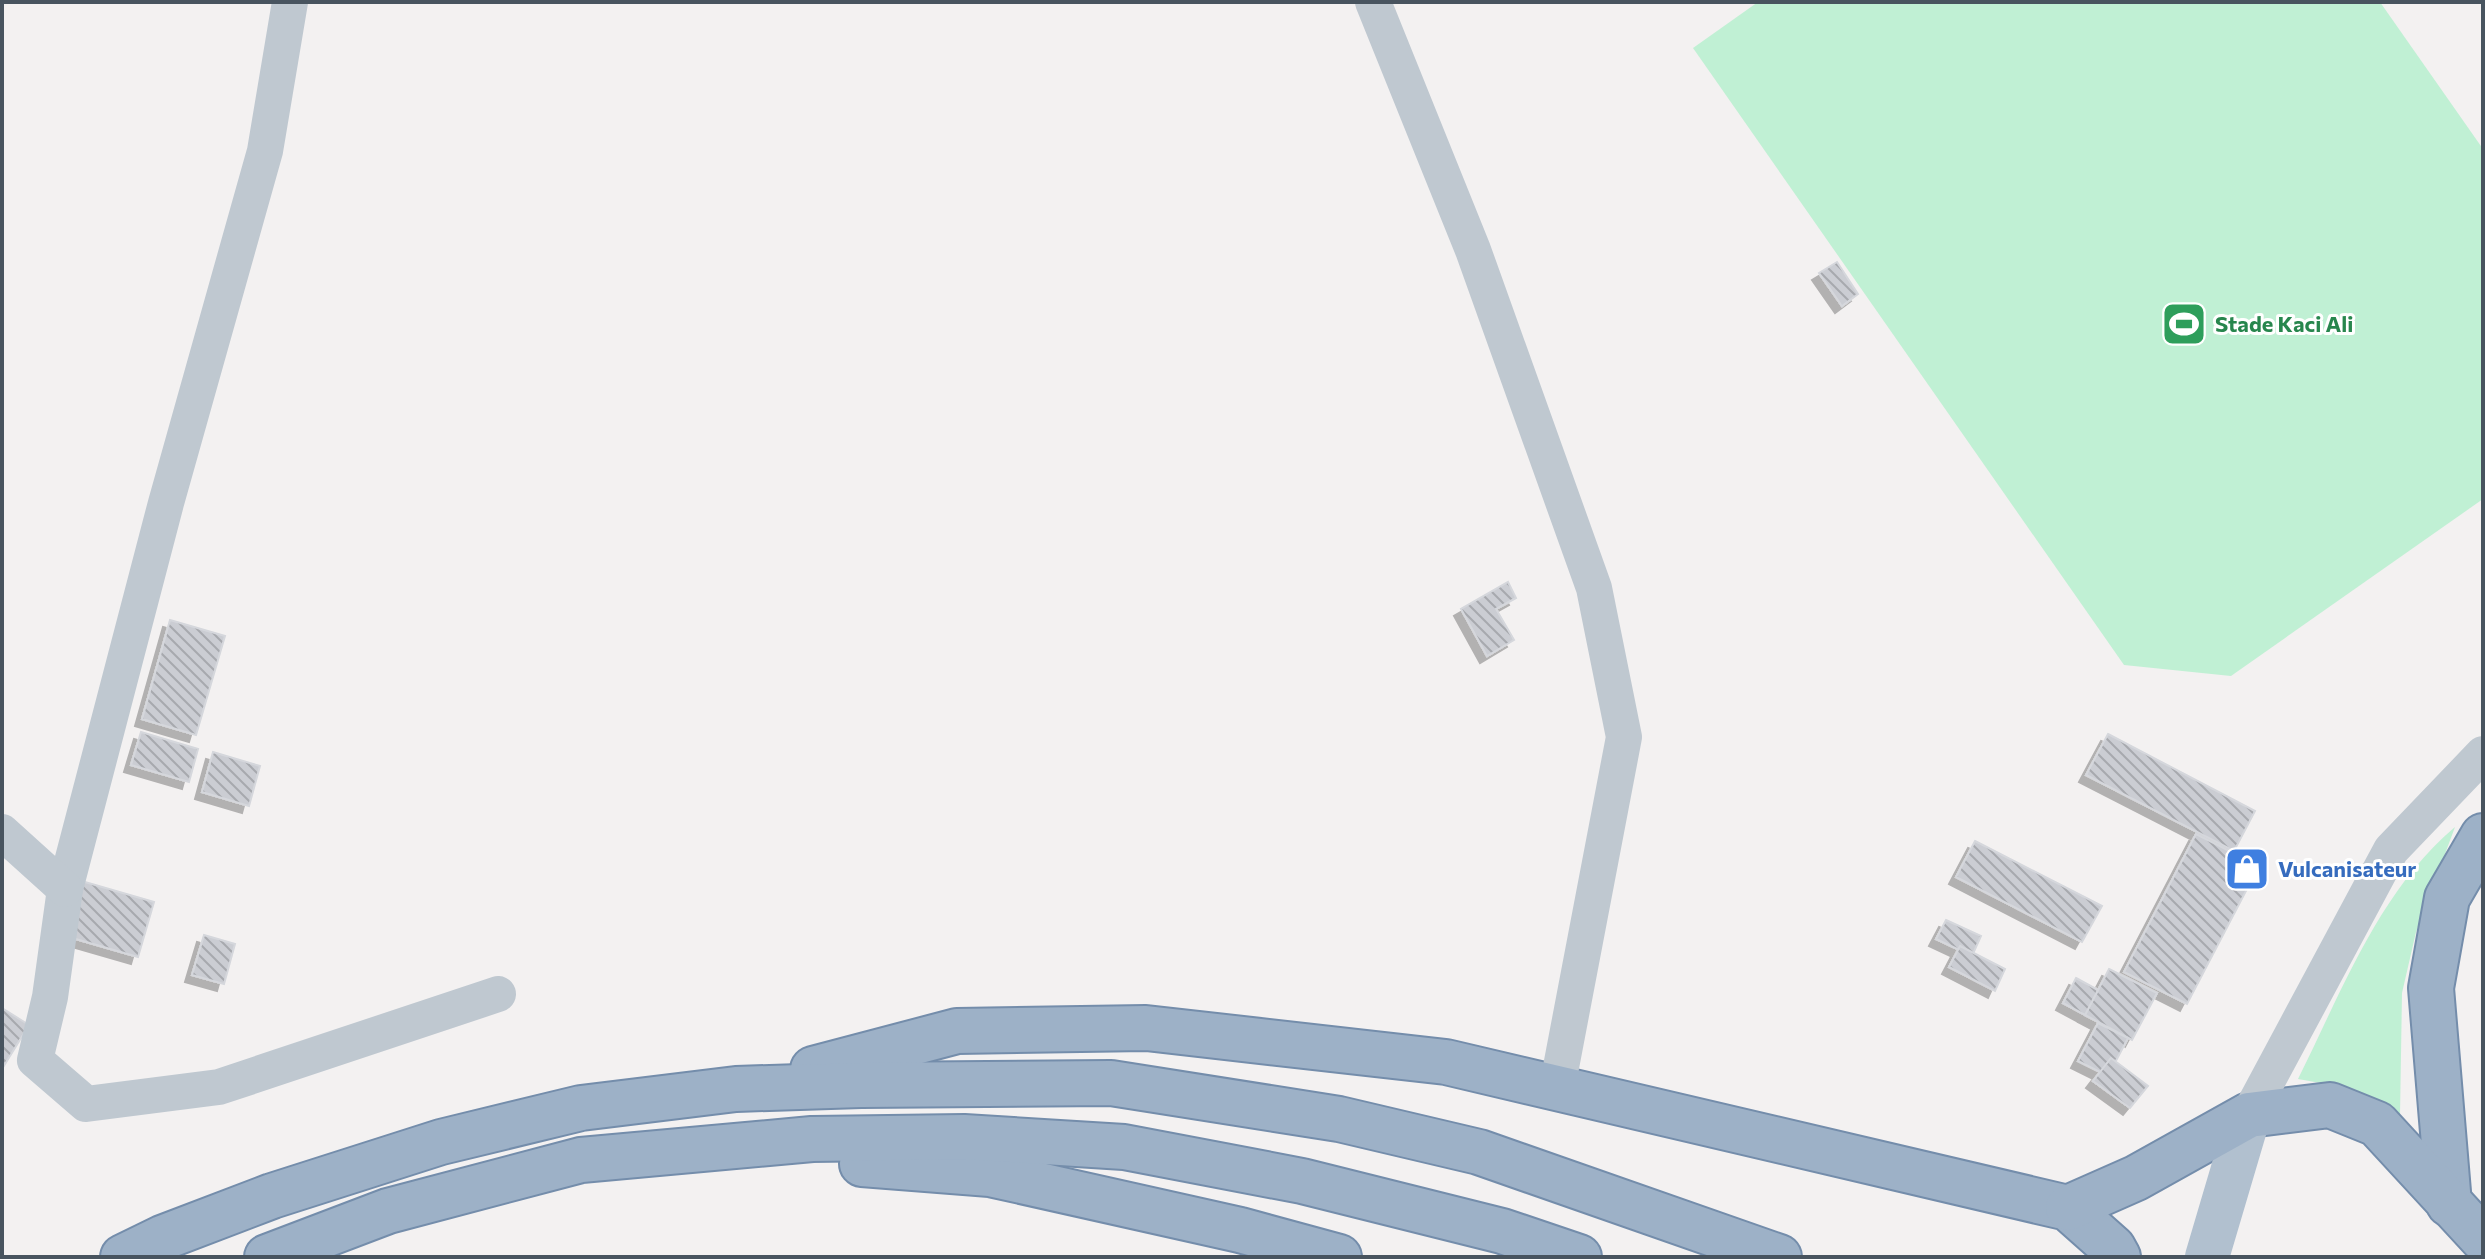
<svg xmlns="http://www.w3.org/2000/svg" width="2485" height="1259" font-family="Commissioner,sans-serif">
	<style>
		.green { fill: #c0f0d4 }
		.building { fill: url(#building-back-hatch); stroke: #d5d7dc; stroke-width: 2; filter: url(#shadow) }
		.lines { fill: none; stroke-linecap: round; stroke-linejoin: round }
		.trunk-casing { stroke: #748dab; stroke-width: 48 }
		.minor { stroke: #bfc8d0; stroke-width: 36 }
		.primary { stroke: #b1c0cf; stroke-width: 44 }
		.trunk { stroke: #9db1c7; stroke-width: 44 }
		.labels { text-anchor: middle; stroke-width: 6; stroke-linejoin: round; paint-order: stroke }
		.leisure-label { font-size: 22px; font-weight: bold; fill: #27864d; stroke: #fff; text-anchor: start }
		.shop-label { font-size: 22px; font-weight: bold; fill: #366cbe; stroke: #fff; text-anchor: start }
	</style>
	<defs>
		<pattern id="building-back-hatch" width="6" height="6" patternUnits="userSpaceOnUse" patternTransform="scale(2)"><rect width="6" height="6" fill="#cbcdd3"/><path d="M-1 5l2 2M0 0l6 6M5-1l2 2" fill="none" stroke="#a7a9ae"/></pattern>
		<filter id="shadow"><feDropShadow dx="-7" dy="7" stdDeviation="0" flood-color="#0004"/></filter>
	</defs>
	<rect width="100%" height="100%" fill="#f3f1f1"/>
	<!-- green -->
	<g class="green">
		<path d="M1758,2h622l103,147v350l-252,177 -107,-11 -431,-617z"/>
		<path d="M2455,827l-39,105 -14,61 -2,123 -46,-27 -56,-10c43,-86 81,-188 157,-252z"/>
	</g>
	<!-- building -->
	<g class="building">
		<path d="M1837,262l21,32 -16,12 -23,-33z"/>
		<path d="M1508,582l8,16 -20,11 18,31 -27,16 -26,-47z"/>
		<path d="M170,620l55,16 -29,99 -54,-16z"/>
		<path d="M141,732l57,17 -9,33 -58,-17z"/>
		<path d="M2108,734l147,77 -21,40 -148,-76z"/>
		<path d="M213,752l47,14 -11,40 -47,-14z"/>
		<path d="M2196,834l63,32 -72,138 -63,-32z"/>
		<path d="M1975,841l127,65 -20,36 -126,-65z"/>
		<path d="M78,880l76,22 -16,55 -76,-22z"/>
		<path d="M1946,920l35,16 -9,20 -36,-17z"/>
		<path d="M204,935l31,9 -11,40 -32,-9z"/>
		<path d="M1960,946l45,23 -10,22 -46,-24z"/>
		<path d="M2109,969l48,24 -25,47 -47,-25z"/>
		<path d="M2076,978l22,12 -13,25 -22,-12z"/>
		<path d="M2,1008l27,17 -27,44z"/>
		<path d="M2098,1023l30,15 -20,38 -30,-15z"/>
		<path d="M2111,1058l37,28 -18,22 -37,-27z"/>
	</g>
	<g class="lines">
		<!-- trunk casing -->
		<g class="trunk-casing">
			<g id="trunk">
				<path d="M813,1069l144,-38 189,-3 300,34 622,146 45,40 5,9"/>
				<path d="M862,1164l128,10 250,56 99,27"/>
				<path d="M2449,1204l-18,-216 16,-90 36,-62"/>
				<path d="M2068,1208l68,-30 113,-63 81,-10 47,19 106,115"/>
				<path d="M123,1257l39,-19 110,-42 169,-54 140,-34 155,-19 125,-4 250,-2 228,36 140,33 300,105"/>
				<path d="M267,1257l121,-46 193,-51 231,-21 152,-2 160,10 178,34 200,50 77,26"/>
			</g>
		</g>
		<!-- minor -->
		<g class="minor">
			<path d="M290,2l-25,149 -99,352 -101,386 -15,108 -15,63 51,44 133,-17 279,-93"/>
			<path d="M1373,2l100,248 121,338 30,149 -67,351"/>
			<path d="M2,832l63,57"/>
			<path d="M2249,1115l142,-265 92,-96"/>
		</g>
		<!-- primary -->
		<path class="primary" d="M2207,1257l42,-142"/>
		<!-- trunk -->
		<use href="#trunk" class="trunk"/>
	</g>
	<!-- icons -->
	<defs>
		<g id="stadium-square" transform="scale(2.3)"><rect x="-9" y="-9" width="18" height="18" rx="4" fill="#2e9e5b" stroke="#fff"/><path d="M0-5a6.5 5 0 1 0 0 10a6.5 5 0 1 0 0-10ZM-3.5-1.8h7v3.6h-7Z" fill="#fff"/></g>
		<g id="shop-square" transform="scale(2.3)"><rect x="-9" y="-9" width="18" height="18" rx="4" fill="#3f7fe0" stroke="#fff"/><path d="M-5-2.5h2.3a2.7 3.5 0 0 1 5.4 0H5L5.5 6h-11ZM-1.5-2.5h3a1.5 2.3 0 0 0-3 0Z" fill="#fff"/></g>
	</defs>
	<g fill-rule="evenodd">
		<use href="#stadium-square" x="2184" y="324"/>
		<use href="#shop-square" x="2247" y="869"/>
	</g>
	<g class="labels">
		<!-- leisure labels -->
		<g class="leisure-label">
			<text x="2215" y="332">Stade Kaci Ali</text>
		</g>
		<!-- shop labels -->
		<g class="shop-label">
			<text x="2278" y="877">Vulcanisateur</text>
		</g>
	</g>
	<!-- border -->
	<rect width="2485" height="1259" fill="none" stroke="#48545f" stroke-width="8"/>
</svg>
